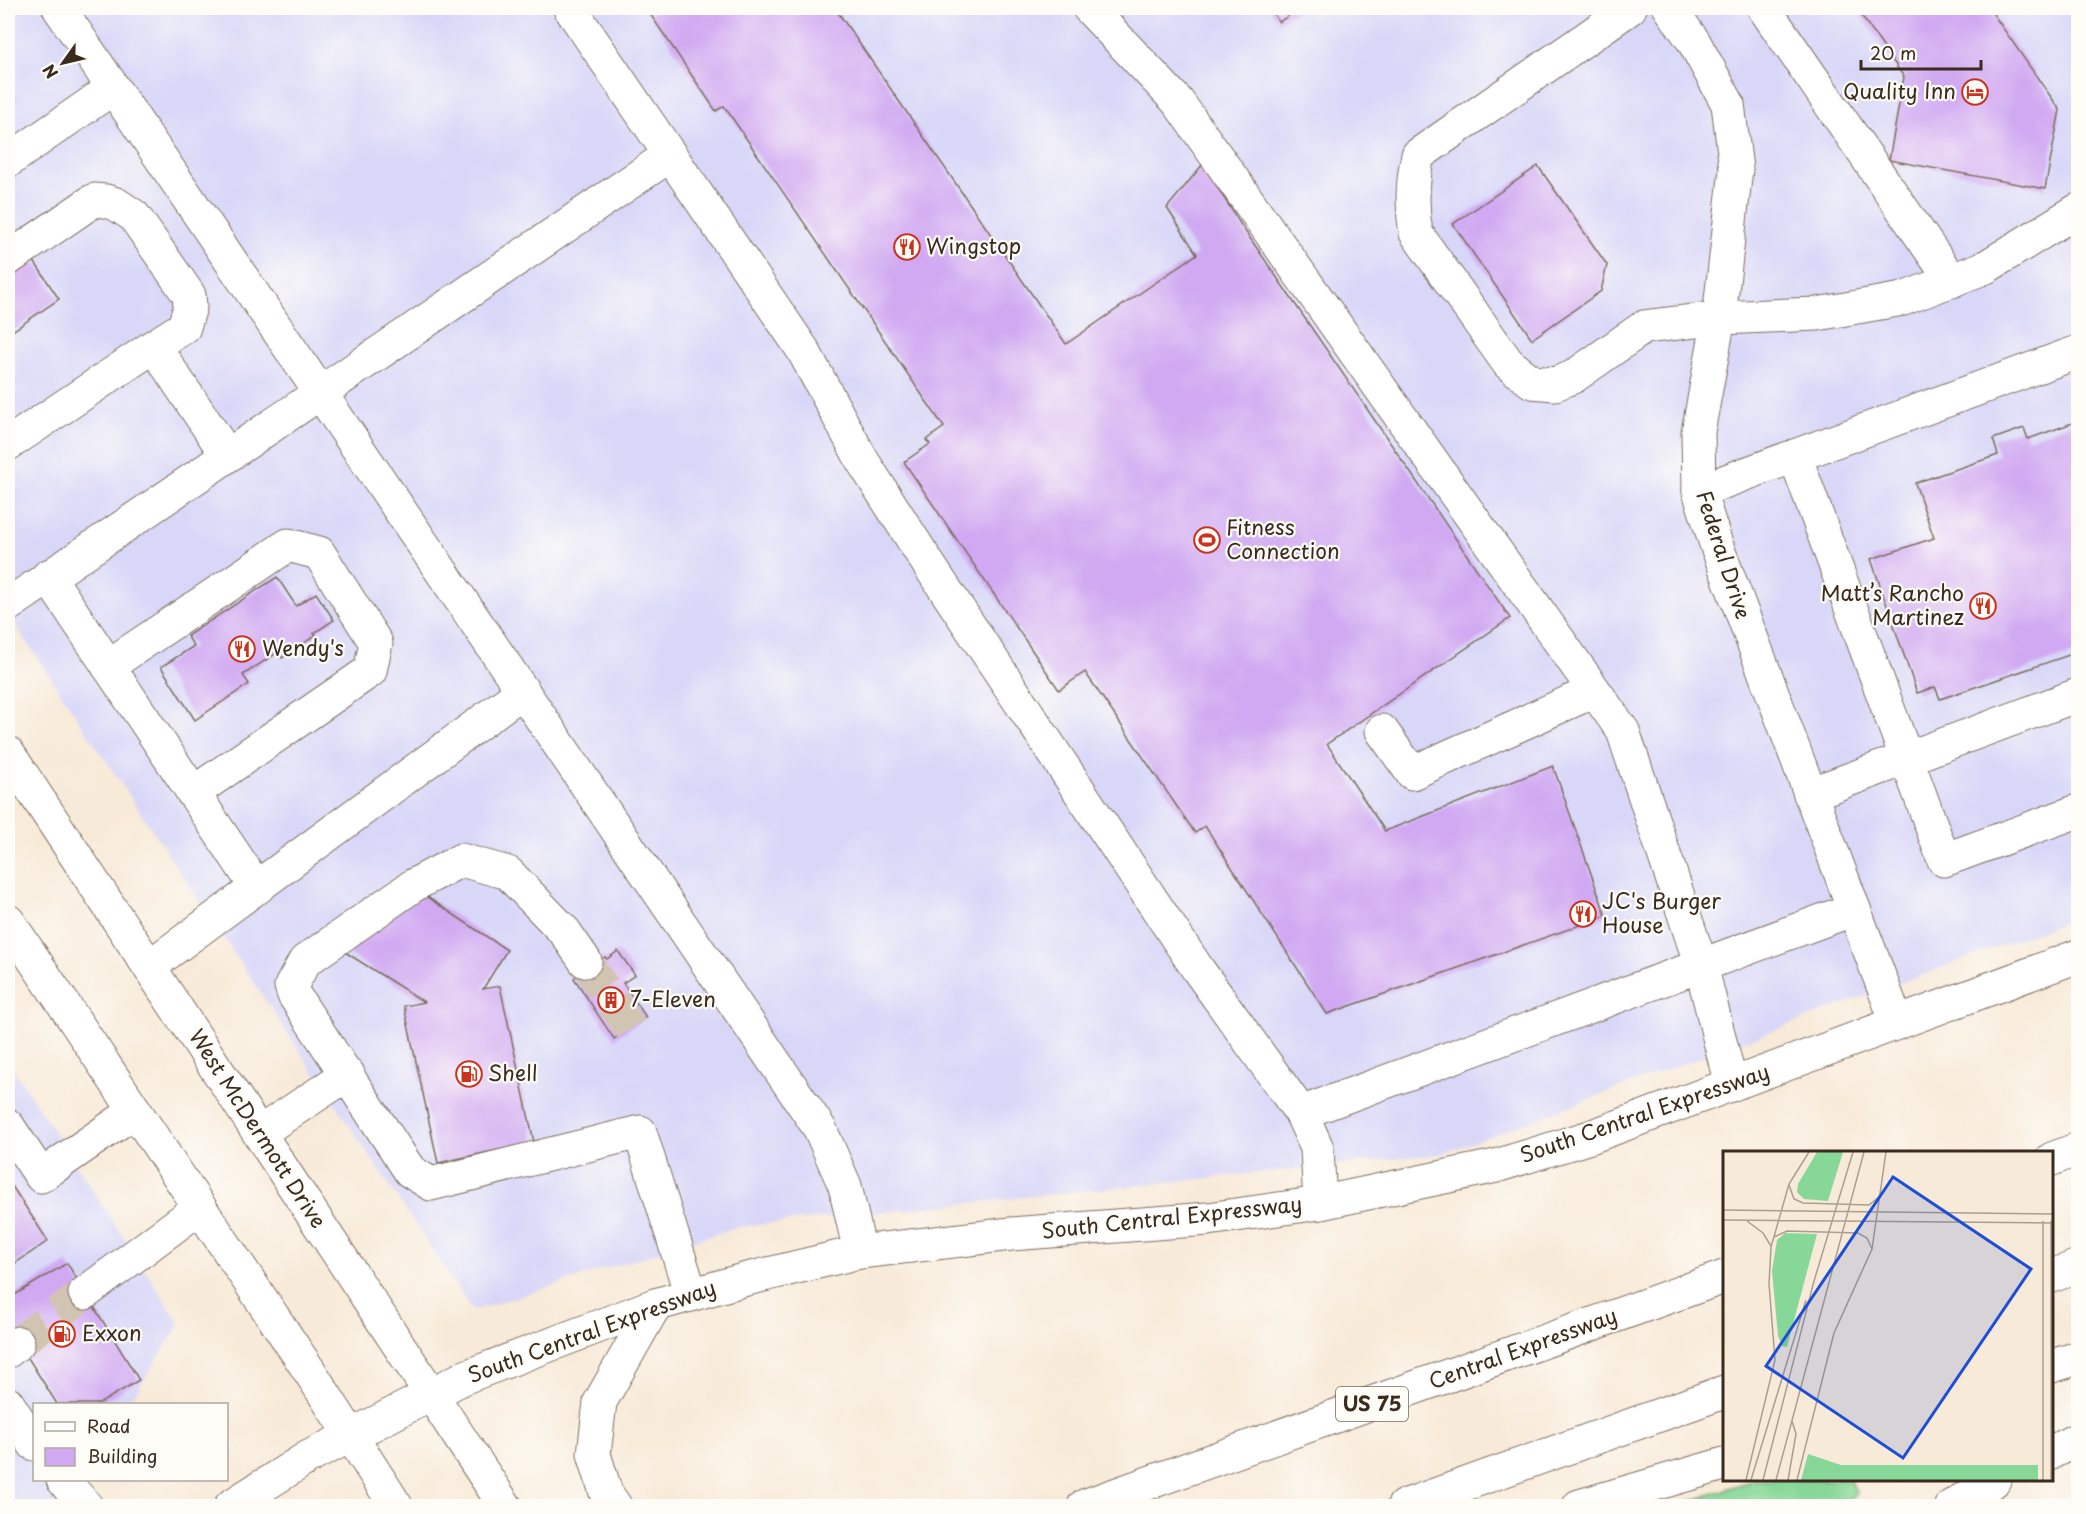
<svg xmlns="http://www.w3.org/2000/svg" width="2086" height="1514" font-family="'Playpen Sans',sans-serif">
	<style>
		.built { fill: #d8d7f8 }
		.green { fill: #87d898; stroke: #61815b; stroke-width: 1.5 }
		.building { fill: #d0a9f2 }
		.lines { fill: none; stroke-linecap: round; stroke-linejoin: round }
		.minor-tunnel { stroke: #d2c4b3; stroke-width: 33; stroke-dasharray: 33 16; stroke-linecap: butt }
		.minor-casing { stroke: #7d6d5f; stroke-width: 35 }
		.major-casing { stroke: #7d6d5f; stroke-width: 35 }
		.highway-casing { stroke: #7d6d5f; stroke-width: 35 }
		.minor { stroke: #fff; stroke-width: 33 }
		.major { stroke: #fff; stroke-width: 33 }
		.highway { stroke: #fff; stroke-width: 33 }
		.labels { text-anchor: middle; stroke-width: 4.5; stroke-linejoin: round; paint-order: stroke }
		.shield { fill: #fdfcf7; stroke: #75695f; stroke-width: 1.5 }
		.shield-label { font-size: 20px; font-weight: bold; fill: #3b2a1e }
		.poi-label { font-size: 21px; fill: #3b2a1e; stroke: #fdfcf7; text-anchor: start }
		.street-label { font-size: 21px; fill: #3b2a1e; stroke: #fdfcf7 }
		.inset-road { fill: none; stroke: #ac9d8e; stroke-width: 1.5 }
		.view { fill: #1d4ed8; fill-opacity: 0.15; stroke: #1d4ed8; stroke-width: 3 }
		.inset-edge { fill: none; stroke: #3b2a1e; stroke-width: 3 }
	</style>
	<rect width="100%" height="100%" fill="#fdfcf7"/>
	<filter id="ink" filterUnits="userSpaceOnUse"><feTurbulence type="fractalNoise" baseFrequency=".0167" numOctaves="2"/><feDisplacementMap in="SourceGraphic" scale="12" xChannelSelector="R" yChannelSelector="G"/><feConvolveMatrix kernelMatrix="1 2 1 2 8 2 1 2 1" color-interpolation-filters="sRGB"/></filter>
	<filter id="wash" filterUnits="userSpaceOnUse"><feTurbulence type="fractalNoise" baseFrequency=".008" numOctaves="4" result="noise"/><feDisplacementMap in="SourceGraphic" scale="24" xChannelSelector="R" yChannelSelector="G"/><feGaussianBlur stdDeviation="1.35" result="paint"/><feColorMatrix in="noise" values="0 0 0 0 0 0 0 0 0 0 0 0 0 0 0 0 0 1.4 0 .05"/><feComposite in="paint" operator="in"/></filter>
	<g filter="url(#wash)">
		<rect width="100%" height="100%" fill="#f8ead8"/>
		<!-- built -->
		<g class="built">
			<path d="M8,8h2070v909l-636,237 -705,73 -264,84 -465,-697z"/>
			<path d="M8,1061l172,263 -52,80h-94v76h46l-17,26h-55z"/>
		</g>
		<!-- green -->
		<path class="green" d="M1753,1480h97l7,14 -17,12h-164z"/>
		<g id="blocks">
			<!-- building -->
			<g class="building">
				<path d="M660,8h175l231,336 131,-90 -30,-46 36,-44 38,61 269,393 -183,126 58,87 168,-65 53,150 -279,98 -122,-188 -10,7 -110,-161 -26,18 -155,-228 26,-18 -4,-4 18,-13 -220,-321 -8,5 -66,-97z"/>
				<path d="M1269,8h31l-21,14z"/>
				<path d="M1856,8h133l71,102 -15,79 -156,-29 15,-83z"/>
				<path d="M1538,166l69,99 -6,26 -69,48 -79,-115z"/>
				<path d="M26,249l33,50 -51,35v-68z"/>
				<path d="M2078,421v231l-138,47 -5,-12 -18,6 -46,-134 63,-21 -19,-55 83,-28 -5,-16 31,-11 4,11z"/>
				<path d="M277,577l19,29 20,-13 18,27 -20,13 2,2 -34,23 -4,-6 -35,23 6,9 -54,36 -34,-53 33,-21 -7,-10z"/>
				<path d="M418,891l89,59 -24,39 17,-3 34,156 -96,21 -34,-157 20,-4 -87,-55z"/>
				<path d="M618,951l17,24 -12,8 23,34 -32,22 -40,-61 31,-21 2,2z"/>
				<path d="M8,1180l40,61 -40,27z"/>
				<path d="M67,1263l72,117 -40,24h-42l-49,-78v-27z"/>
			</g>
		</g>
	</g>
	<g filter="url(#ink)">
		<use href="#blocks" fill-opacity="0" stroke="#7d6d5f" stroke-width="1.5"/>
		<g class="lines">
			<!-- minor-tunnel -->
			<g class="minor-tunnel">
				<path d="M585,961l51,75"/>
				<path d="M18,1343l67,-50"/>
			</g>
			<!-- minor casing -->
			<g class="minor-casing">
				<g id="minor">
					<path d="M59,8l761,1121 25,57 15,66"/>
					<path d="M570,8l233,342 59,110 67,105 268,403 104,145 16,35 3,55"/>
					<path d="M1089,8l89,94 445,629 78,234 30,120"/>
					<path d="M1630,8l-212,147c-6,27 -7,50 -2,78l92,130 24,19 23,2 18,-7 71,-50 75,-9 98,-4 86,-15 83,-32 92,-57"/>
					<path d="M1670,8l24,34 34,62 8,65 -17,149 -21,114 1,59 17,53 181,479"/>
					<path d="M1764,8l188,273"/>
					<path d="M8,161l105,-73"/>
					<path d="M8,259l86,-59 12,1 10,3 18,12 55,79 1,12 -6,20 -30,19"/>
					<path d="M8,444l146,-98 73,109"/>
					<path d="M1795,456l149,404 134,-49"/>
					<path d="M1699,491l379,-139"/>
					<path d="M48,576l209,312"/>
					<path d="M8,605l662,-450"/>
					<path d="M108,666l180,-121 31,8 57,90 -6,28 -177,122"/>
					<path d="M1382,731l30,42 182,-82"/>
					<path d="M1810,794l268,-99"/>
					<path d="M585,961l-20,-29 -57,-59 -47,-13 -47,25 -109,76 -14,25 3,9 116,176 21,13 209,-52 51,163"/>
					<path d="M150,966l373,-275"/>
					<path d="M1301,1113l553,-204"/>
					<path d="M8,1126l33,50 94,-65"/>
					<path d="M259,1133l89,-59"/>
					<path d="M85,1293l114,-85"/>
					<path d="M8,1351l10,-8"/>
					<path d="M8,1404l26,40"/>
					<path d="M63,1480l23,26"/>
				</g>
			</g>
			<!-- major casing -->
			<g class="major-casing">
				<g id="major">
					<path d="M8,753l497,753"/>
					<path d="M8,921l306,457 82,128"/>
					<path d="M2052,1452l26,-13"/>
					<path d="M231,1506l76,-48 158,-81 190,-72 88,-25 117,-28 151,-18 197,-15 112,-16 176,-37 94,-29 488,-181"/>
					<path d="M615,1506l-9,-13 -12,-39 6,-52 55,-97"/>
					<path d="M1952,1506l43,-26"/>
				</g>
			</g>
			<!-- highway casing -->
			<g class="highway-casing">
				<g id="highway">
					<path d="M2052,1159l26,-10"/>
					<path d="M2052,1276l26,-10"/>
					<path d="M2052,1366l26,-8"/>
					<path d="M1084,1506l640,-229"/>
					<path d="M1404,1506l320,-114"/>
					<path d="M1579,1506l145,-42"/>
				</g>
			</g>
			<!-- minor -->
			<use href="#minor" class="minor"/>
			<!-- major -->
			<use href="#major" class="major"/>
			<!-- highway -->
			<use href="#highway" class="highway"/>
		</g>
	</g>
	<!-- icons -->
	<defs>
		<g id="hotel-ring" transform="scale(1.35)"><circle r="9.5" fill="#fdfcf7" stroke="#c8321e" stroke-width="1.5"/><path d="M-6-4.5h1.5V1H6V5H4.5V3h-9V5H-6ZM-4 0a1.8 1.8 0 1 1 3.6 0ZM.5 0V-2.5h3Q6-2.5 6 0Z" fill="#c8321e"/></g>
		<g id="restaurant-ring" transform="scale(1.35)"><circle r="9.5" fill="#fdfcf7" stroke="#c8321e" stroke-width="1.5"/><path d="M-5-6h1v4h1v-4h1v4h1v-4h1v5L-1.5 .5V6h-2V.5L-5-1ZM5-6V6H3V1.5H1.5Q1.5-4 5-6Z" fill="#c8321e"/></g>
		<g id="stadium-ring" transform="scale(1.35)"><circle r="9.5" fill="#fdfcf7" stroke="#c8321e" stroke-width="1.5"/><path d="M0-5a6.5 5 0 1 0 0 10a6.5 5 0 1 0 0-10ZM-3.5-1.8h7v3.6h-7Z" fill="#c8321e"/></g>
		<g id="building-ring" transform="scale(1.35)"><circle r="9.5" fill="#fdfcf7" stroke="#c8321e" stroke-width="1.5"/><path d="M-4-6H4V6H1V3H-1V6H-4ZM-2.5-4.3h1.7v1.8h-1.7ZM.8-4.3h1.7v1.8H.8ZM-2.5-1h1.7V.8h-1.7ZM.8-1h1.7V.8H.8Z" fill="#c8321e"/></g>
		<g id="fuel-ring" transform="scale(1.35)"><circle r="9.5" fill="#fdfcf7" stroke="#c8321e" stroke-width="1.5"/><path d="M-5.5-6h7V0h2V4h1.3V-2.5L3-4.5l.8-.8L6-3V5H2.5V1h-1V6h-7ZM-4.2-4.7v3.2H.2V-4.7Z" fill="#c8321e"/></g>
	</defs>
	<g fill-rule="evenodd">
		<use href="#hotel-ring" x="1975" y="92"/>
		<use href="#restaurant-ring" x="907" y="247"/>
		<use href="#stadium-ring" x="1207" y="540"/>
		<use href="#restaurant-ring" x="1983" y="606"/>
		<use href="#restaurant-ring" x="242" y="649"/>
		<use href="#restaurant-ring" x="1583" y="914"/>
		<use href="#building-ring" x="611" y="1000"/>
		<use href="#fuel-ring" x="469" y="1074"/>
		<use href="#fuel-ring" x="62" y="1334"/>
	</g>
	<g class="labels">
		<!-- shield labels -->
		<rect class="shield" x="1336" y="1387" width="72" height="34" rx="4.5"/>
		<g class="shield-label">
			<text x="1372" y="1411">US 75</text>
		</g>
		<!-- poi labels -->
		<g class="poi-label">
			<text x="1956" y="99" text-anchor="end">Quality Inn</text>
			<text x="926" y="254">Wingstop</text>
			<text x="1226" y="535">Fitness<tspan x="1226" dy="24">Connection</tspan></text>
			<text x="1964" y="601" text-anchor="end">Matt’s Rancho<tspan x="1964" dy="24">Martinez</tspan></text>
			<text x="262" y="656">Wendy's</text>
			<text x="1602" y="909">JC's Burger<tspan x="1602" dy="24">House</tspan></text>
			<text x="630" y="1007">7-Eleven</text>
			<text x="488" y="1081">Shell</text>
			<text x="82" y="1341">Exxon</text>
		</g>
		<!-- street labels -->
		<g class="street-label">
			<text transform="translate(1723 555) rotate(72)" y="7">Federal Drive</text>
			<text transform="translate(1645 1114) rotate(-19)" y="7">South Central Expressway</text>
			<text transform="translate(257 1129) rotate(57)" y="7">West McDermott Drive</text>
			<text transform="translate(1172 1218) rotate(-6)" y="7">South Central Expressway</text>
			<text transform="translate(592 1332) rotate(-20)" y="7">South Central Expressway</text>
			<text transform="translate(1523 1349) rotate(-20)" y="7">Central Expressway</text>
		</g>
	</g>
	<!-- overview -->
	<g transform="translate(1723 1151)">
		<rect width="330" height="330" fill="#f8ead8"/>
		<path d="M94,1h26l-15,49 -24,-2 -7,-7 1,-8zM62,82l32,1 -30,113 -5,-1 -4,-10 -6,-65 5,-31zM85,303l33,11h197v15h-237z" fill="#87d898"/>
		<path class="inset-road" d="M66,34l5,14 9,4 66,2 11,-9M0,59l330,4M0,69l330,3M24,70l16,12 8,13M320,70v259M328,70v259M51,86l13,-6 71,2 9,5 5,11M23,329l29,-120 -6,-76 2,-37 18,-63 20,-32M28,329l55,-180M40,329l51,-199 39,-129M53,329l88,-328M65,329l8,-46 -4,-13M74,329l37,-147 38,-84 14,-97"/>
		<path class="view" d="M170,26l138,92 -128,189 -137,-92z"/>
		<rect width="330" height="330" class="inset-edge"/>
	</g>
	<!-- margin -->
	<rect width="2086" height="1514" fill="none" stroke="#fdfcf7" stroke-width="30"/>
	<!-- legend -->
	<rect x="33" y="1403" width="195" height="78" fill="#fdfcf7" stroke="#afa8a0" stroke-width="1.5"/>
	<rect x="45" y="1422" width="30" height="9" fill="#ffffff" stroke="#afa8a0" stroke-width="1.5"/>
	<text x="87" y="1433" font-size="18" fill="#3b2a1e">Road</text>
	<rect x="45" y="1448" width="30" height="18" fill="#d0a9f2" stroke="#afa8a0" stroke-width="1.5"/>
	<text x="87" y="1463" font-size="18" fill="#3b2a1e">Building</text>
	<!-- north arrow -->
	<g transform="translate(63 63) rotate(236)" stroke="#fdfcf7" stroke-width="4.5" paint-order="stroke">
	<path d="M0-4.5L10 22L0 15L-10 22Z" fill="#3b2a1e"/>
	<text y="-9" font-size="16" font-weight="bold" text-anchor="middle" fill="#3b2a1e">N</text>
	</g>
	<!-- scale -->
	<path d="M1861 60v9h120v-9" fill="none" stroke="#3b2a1e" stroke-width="3"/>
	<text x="1870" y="60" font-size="18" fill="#3b2a1e" stroke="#fdfcf7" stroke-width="4.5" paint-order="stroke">20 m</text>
</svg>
